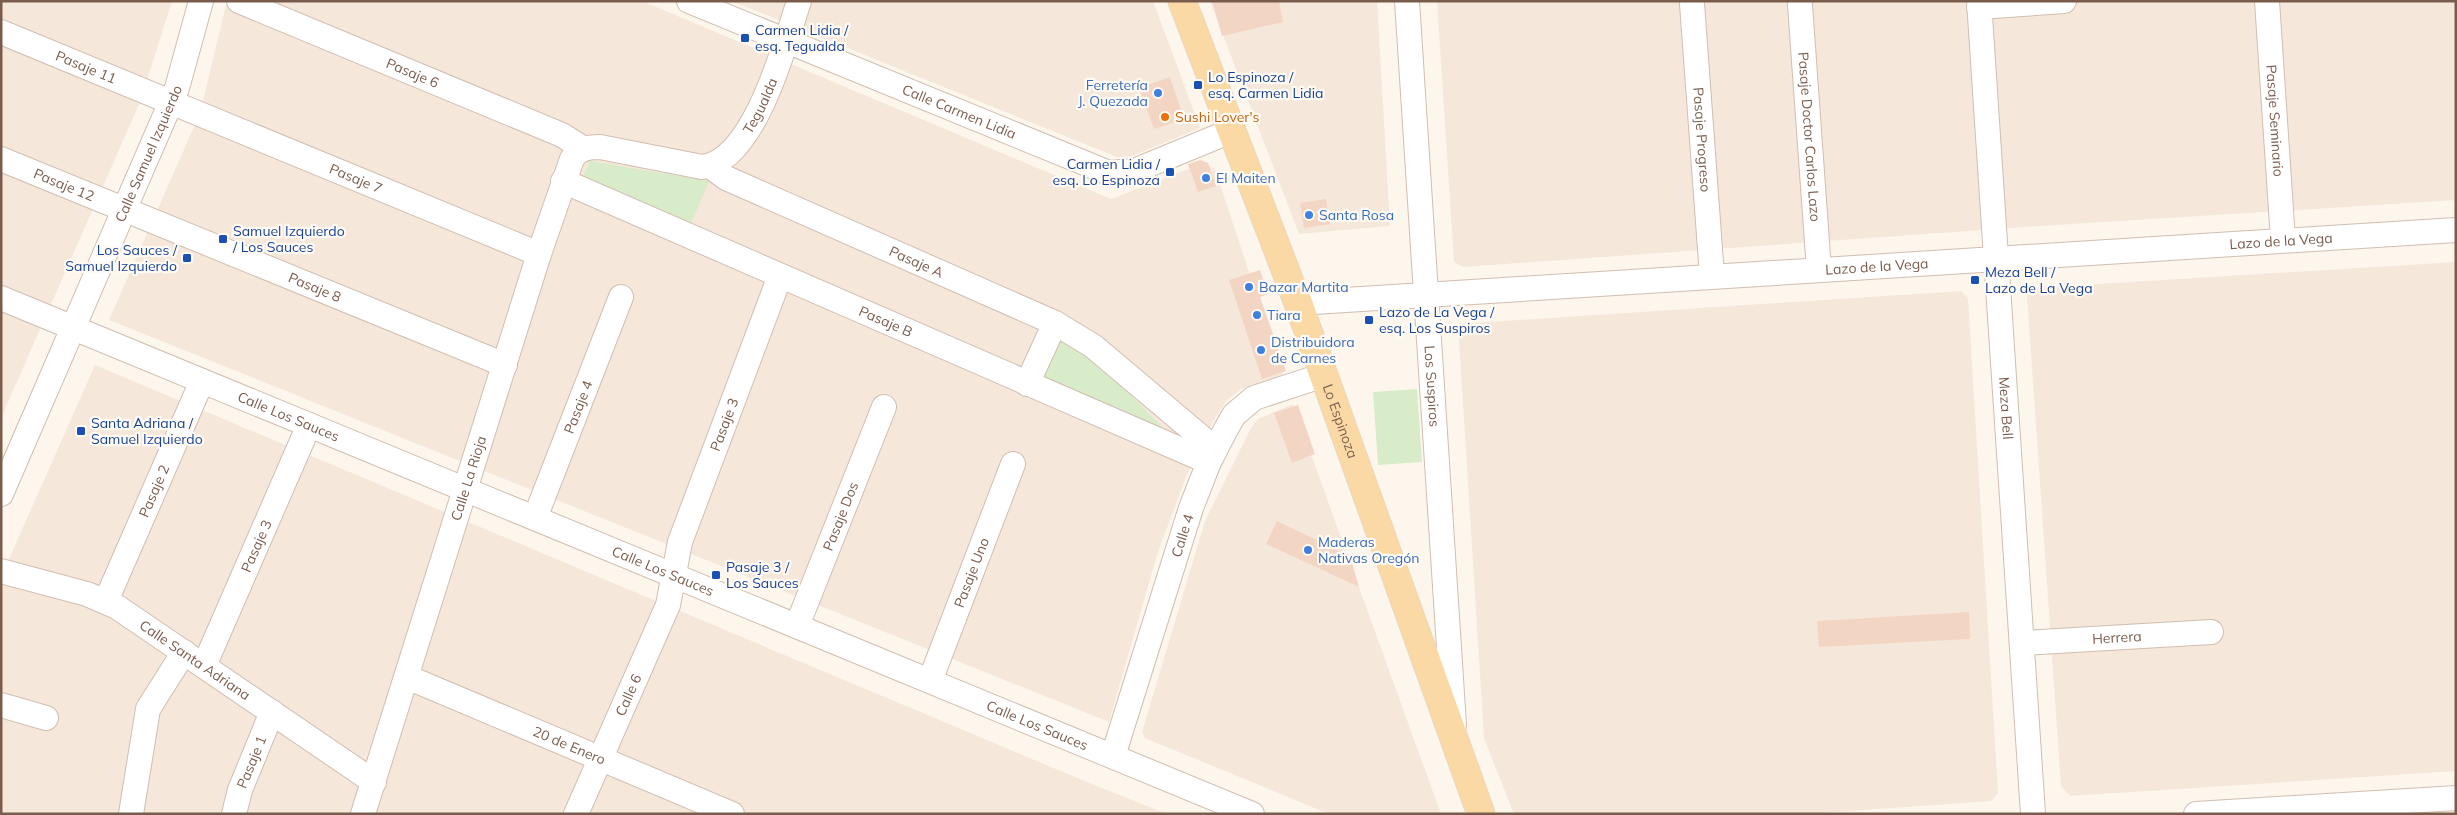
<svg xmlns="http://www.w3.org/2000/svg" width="2457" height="815" font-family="Mulish,sans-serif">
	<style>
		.residential { fill: #f5e8da }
		.green { fill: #d8ecc9 }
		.building { fill: #f3d5c3 }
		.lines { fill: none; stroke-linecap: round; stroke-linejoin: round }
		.minor-casing { stroke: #d1beb0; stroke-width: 26 }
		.major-casing { stroke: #dad1cd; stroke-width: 29 }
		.minor { stroke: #fff; stroke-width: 24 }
		.major { stroke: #fbd9a5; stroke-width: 28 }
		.transit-dot { fill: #1a4fb4; stroke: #fffaf3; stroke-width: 2 }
		.shop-dot { fill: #3f7fe0; stroke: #fffaf3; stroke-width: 2 }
		.food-dot { fill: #e8710a; stroke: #fffaf3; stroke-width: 2 }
		.labels { text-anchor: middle; stroke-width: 4.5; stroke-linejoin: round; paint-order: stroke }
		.transit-label { font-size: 14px; fill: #164399; stroke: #fffaf3; text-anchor: start }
		.street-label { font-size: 14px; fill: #7a5c4d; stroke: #fffaf3 }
		.shop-label { font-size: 14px; fill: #366cbe; stroke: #fffaf3; text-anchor: start }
		.food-label { font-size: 14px; fill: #c56008; stroke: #fffaf3; text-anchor: start }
	</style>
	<rect width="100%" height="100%" fill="#fdf6ec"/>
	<!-- residential -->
	<g class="residential">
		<path d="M1,1h171l-32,101 -139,316z"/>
		<path d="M227,1h415l469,198 93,-36 11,6 68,206 -42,14 -15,12 -12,19 -28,57 -29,78 -48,167 -1000,-402 91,-207z"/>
		<path d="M731,1h422l47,127 -68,28 -15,1z"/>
		<path d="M1210,1h167l13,225 -91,8z"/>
		<path d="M1437,1h1019v199l-431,27 -562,40 -9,-5z"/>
		<path d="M2456,262v509l-386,25 -9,-10 -34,-491 7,-7z"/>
		<path d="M1961,291l7,7 30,495 -7,8 -184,13h-293l-30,-76 -26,-414z"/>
		<path d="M95,365l987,415 85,34h-1166v-237z"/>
		<path d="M1293,404l3,9 145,401h-112l-184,-76 -3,-6 63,-211 46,-93 7,-9z"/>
	</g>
	<!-- green -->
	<g class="green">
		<path d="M590,161l119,20 -20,47 -108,-47z"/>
		<path d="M1058,335l27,14 95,96 -143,-64z"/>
		<path d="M1417,389l5,73 -44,3 -5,-73z"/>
	</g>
	<!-- building -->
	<g class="building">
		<path d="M1212,1h67l4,21 -61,14z"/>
		<path d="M1170,77l12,36 -3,8 -25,8 -15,-41z"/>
		<path d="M1200,160l8,3 8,23 -18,6 -10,-28z"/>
		<path d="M1326,199l4,25 -26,4 -4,-25z"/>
		<path d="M1260,270l8,24 -8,3 26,74 -24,8 -33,-99z"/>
		<path d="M1298,405l17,49 -23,9 -18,-50z"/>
		<path d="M1277,521l73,35 9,31 -93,-43z"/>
		<path d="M1969,612l1,27 -151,8 -2,-26z"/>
	</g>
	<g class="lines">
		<!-- minor casing -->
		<g class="minor-casing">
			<g id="minor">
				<path id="s1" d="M239,1l323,134 22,14"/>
				<path id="s2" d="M689,1l420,172 25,-2 97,-40"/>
				<path id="s3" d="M1407,1l47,724"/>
				<path id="s4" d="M1979,1l54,813"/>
				<path id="s5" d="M2267,1l16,239"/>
				<path id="s6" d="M1692,4l20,272"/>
				<path id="s7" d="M1800,5l19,265"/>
				<path d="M1979,7l85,-6"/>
				<path id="s8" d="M1,32l538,222"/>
				<path id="s9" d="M1,159l504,206"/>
				<path id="s10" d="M710,166l16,12 329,145 38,23 122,103"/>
				<path id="s11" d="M563,181l646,281"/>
				<path id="s12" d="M1,298l1251,516"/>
				<path id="s13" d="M1298,303l1158,-73"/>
				<path d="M1027,384l28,-61"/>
				<path id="s14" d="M1,494l176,-406 24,-87"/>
				<path id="s15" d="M535,518l86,-221"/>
				<path id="s16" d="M1,571l86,23 30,13 257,175"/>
				<path id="s17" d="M106,601l96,-220"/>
				<path id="s18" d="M797,626l87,-219"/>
				<path id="s19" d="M2022,643l189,-11"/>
				<path id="s20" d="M204,666l105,-241"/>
				<path id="s21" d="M407,677l325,137"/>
				<path id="s22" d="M930,681l83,-217"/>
				<path d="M1,705l45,13"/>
				<path id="s23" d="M1113,756l78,-248 18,-46 17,-33 8,-14 20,-17 70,-23"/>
				<path d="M131,814l17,-105 36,-57"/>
				<path id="s24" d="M234,814l6,-24 32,-78"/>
				<path id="s25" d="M363,814l176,-560 33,-95c6,-11 16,-12 28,-12l102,20c52,-5 83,-123 97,-166"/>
				<path id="s26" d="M576,814l92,-209 12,-63 100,-266"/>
				<path d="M2196,814l260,-16"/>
			</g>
		</g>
		<!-- major casing -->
		<g class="major-casing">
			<g id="major">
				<path id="s27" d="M1182,1l116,302 183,511"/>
			</g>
		</g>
		<!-- minor -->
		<use href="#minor" class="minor"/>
		<!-- major -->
		<use href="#major" class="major"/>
	</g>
	<!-- markers -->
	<g class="transit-dot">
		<rect x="740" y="33" width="10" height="10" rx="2.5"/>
		<rect x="1193" y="80" width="10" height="10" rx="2.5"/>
		<rect x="1165" y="167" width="10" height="10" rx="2.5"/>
		<rect x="218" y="234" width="10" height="10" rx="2.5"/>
		<rect x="182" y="253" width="10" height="10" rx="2.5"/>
		<rect x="1970" y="275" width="10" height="10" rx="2.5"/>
		<rect x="1364" y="315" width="10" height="10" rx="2.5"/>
		<rect x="76" y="426" width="10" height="10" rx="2.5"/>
		<rect x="711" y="570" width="10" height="10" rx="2.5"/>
	</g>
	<g class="shop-dot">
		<circle cx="1158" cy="93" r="5"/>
		<circle cx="1206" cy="178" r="5"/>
		<circle cx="1309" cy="215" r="5"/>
		<circle cx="1249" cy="287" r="5"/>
		<circle cx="1257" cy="315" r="5"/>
		<circle cx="1261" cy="350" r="5"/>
		<circle cx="1308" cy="550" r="5"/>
	</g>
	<circle class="food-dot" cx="1165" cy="117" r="5"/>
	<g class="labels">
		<!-- transit labels -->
		<g class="transit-label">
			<text x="755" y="35">Carmen Lidia /<tspan x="755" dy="16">esq. Tegualda</tspan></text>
			<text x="1208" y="82">Lo Espinoza /<tspan x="1208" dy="16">esq. Carmen Lidia</tspan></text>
			<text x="1160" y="169" text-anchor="end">Carmen Lidia /<tspan x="1160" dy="16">esq. Lo Espinoza</tspan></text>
			<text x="233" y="236">Samuel Izquierdo<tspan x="233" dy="16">/ Los Sauces</tspan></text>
			<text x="177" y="255" text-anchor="end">Los Sauces /<tspan x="177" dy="16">Samuel Izquierdo</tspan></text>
			<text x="1985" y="277">Meza Bell /<tspan x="1985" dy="16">Lazo de La Vega</tspan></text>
			<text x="1379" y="317">Lazo de La Vega /<tspan x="1379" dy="16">esq. Los Suspiros</tspan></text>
			<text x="91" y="428">Santa Adriana /<tspan x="91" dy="16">Samuel Izquierdo</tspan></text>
			<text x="726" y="572">Pasaje 3 /<tspan x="726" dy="16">Los Sauces</tspan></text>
		</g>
		<!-- street labels -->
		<g class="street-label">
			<text dy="5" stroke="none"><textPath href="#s8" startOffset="92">Pasaje 11</textPath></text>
			<text dy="5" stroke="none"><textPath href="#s1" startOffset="188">Pasaje 6</textPath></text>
			<text dy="5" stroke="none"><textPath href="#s25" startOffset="912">Tegualda</textPath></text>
			<text dy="5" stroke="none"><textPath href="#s2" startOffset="292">Calle Carmen Lidia</textPath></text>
			<text dy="5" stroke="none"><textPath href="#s5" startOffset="120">Pasaje Seminario</textPath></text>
			<text dy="5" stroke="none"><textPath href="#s7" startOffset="132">Pasaje Doctor Carlos Lazo</textPath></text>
			<text dy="5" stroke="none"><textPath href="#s6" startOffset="136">Pasaje Progreso</textPath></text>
			<text dy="5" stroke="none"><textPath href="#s14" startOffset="371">Calle Samuel Izquierdo</textPath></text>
			<text dy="5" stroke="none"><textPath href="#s8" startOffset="384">Pasaje 7</textPath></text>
			<text dy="5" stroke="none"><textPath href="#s9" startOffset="68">Pasaje 12</textPath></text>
			<text dy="5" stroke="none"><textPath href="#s13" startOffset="985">Lazo de la Vega</textPath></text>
			<text dy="5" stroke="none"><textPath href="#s10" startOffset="228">Pasaje A</textPath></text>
			<text dy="5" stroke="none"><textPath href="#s13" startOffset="580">Lazo de la Vega</textPath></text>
			<text dy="5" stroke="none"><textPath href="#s9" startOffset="339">Pasaje 8</textPath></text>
			<text dy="5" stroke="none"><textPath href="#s11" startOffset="352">Pasaje B</textPath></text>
			<text dy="5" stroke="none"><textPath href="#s3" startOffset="386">Los Suspiros</textPath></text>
			<text dy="5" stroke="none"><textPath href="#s15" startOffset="119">Pasaje 4</textPath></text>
			<text dy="5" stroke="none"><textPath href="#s4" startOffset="408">Meza Bell</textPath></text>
			<text dy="5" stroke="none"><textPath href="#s12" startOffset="311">Calle Los Sauces</textPath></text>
			<text dy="5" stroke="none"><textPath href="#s27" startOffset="449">Lo Espinoza</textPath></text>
			<text dy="5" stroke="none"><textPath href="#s26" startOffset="418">Pasaje 3</textPath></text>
			<text dy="5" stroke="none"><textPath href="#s25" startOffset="352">Calle La Rioja</textPath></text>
			<text dy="5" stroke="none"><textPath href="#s17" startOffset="120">Pasaje 2</textPath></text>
			<text dy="5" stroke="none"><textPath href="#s18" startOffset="118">Pasaje Dos</textPath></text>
			<text dy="5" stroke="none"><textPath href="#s23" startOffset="231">Calle 4</textPath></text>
			<text dy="5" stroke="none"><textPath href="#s20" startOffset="131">Pasaje 3</textPath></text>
			<text dy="5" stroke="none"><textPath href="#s12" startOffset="716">Calle Los Sauces</textPath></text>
			<text dy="5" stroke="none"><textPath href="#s22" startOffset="116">Pasaje Uno</textPath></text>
			<text dy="5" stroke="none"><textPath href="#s19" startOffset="95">Herrera</textPath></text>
			<text dy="5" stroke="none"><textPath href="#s16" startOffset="216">Calle Santa Adriana</textPath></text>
			<text dy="5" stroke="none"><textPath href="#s26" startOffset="130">Calle 6</textPath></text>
			<text dy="5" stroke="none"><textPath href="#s12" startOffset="1121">Calle Los Sauces</textPath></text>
			<text dy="5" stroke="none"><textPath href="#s21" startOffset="176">20 de Enero</textPath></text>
			<text dy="5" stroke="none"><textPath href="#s24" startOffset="55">Pasaje 1</textPath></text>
		</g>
		<!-- shop labels -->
		<g class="shop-label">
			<text x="1148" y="90" text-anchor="end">Ferretería<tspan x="1148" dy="16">J. Quezada</tspan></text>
			<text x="1216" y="183">El Maiten</text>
			<text x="1319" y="220">Santa Rosa</text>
			<text x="1259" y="292">Bazar Martita</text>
			<text x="1267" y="320">Tiara</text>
			<text x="1271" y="347">Distribuidora<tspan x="1271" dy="16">de Carnes</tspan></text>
			<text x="1318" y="547">Maderas<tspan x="1318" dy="16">Nativas Oregón</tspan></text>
		</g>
		<!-- food labels -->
		<g class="food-label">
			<text x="1175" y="122">Sushi Lover's</text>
		</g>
	</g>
	<!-- border -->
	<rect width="2457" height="815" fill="none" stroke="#7a5c4d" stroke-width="5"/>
</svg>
